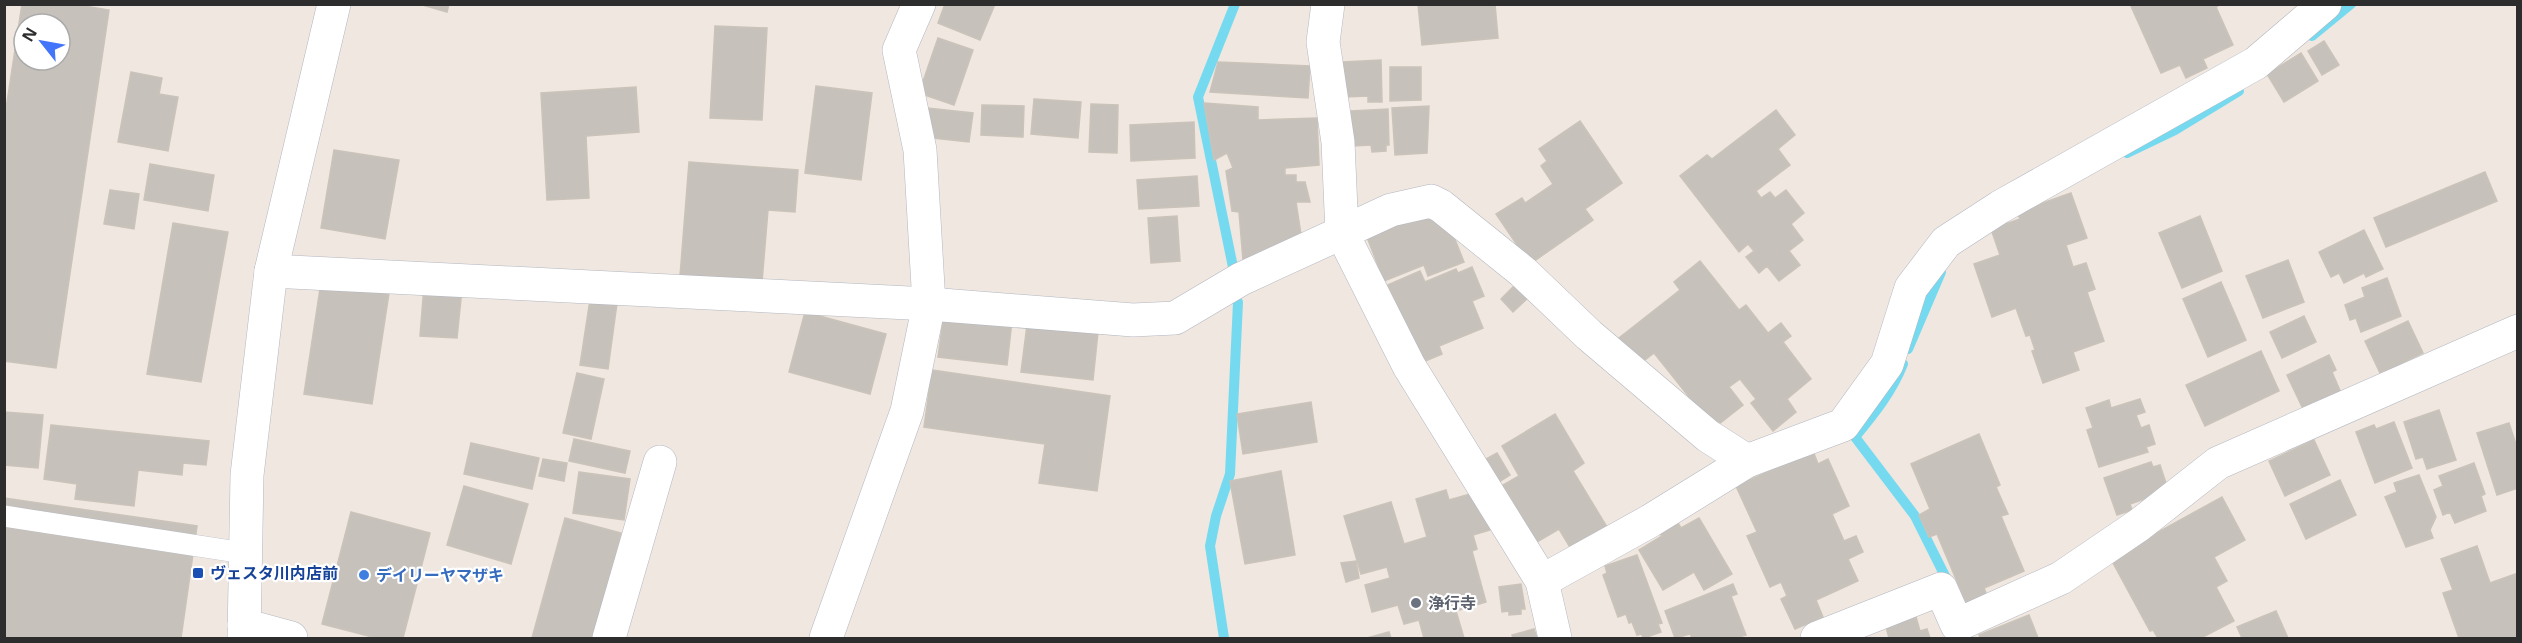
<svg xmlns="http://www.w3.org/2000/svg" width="2522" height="643" font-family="'Open Sans','Noto Sans JP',sans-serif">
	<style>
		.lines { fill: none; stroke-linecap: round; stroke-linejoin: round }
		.stream { stroke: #75daef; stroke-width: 10 }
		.building { fill: #c7c1bc; stroke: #cac3b9; stroke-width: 1.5; fill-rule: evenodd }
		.service-casing { stroke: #b3b7c0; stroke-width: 22 }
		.minor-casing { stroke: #b3b7c0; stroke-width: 34 }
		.tertiary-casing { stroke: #b3b7c0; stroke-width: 34 }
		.service { stroke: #fff; stroke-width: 21 }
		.minor { stroke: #fff; stroke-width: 33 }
		.tertiary { stroke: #fff; stroke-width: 33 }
		.transit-dot { fill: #1a4fb4; stroke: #fff; stroke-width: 2 }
		.shop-dot { fill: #3f7fe0; stroke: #fff; stroke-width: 2 }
		.worship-dot { fill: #6b7280; stroke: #fff; stroke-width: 2 }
		.labels { text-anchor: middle; stroke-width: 4.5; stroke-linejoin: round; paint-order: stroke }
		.transit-label { font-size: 16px; font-weight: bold; fill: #164399; stroke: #fff; text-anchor: start }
		.shop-label { font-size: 16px; font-weight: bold; fill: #366cbe; stroke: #fff; text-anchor: start }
		.worship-label { font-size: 16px; font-weight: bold; fill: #5b616d; stroke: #fff; text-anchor: start }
	</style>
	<rect width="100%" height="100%" fill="#efe7e0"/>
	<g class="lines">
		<!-- stream -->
		<g class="stream">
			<path d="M2312,36l39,-32"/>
			<path d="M2127,153l48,-23 64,-39"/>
			<path d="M1233,267l-35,-170 37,-93"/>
			<path d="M1908,349l33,-77"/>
			<path d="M1903,364c-11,28 -29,50 -48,73l60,79 34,68"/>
			<path d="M1224,638l-14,-92 6,-30 14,-42 8,-172"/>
		</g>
	</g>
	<!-- building -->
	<g class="building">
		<path d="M22,4h51l36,6 -53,358 -52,-7v-239zM24,24h36v36h-36z"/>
		<path d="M419,4h30l-2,8z"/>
		<path d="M945,4h50l-15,36 -42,-17z"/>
		<path d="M1418,4h77l3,34 -76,7z"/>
		<path d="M2130,4h91l-5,3 17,38 -30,14 4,9 -21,10 -6,-13 -19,8z"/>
		<path d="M715,26l52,2 -5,92 -52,-2z"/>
		<path d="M938,38l35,12 -19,55 -35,-12z"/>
		<path d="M2324,41l15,24 -17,10 -14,-24z"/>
		<path d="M2301,53l17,28 -34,21 -17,-28z"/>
		<path d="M1381,60l1,42h-14v-6l-23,1 -2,-35z"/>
		<path d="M1218,62l92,4 -2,32 -98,-6z"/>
		<path d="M1390,67h31v33l-31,1z"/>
		<path d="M131,72l31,6 -3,16 19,3 -10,54 -50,-9z"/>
		<path d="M816,86l56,7 -11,87 -56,-7z"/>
		<path d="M636,87l3,45 -53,4 3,62 -42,2 -6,-107z"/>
		<path d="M1034,99l47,3 -3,36 -47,-4z"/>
		<path d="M1204,103l54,4v13l59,-2 2,47 -34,3v7h11v7h9l5,20h-14l6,39 -43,11 1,6 -17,2 -4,-48 -7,-1 -6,-40 7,-3 -6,-15 -13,7z"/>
		<path d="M1091,104l27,1 -1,48 -28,-1z"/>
		<path d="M982,105l42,1 -1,31 -42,-2z"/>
		<path d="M1429,106l-2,47 -32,2 -3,-47z"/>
		<path d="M927,108l46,5 -4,29 -45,-5z"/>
		<path d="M1388,109l1,36h-3v6l-14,1 -1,-7 -18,1 -2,-35z"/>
		<path d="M1776,110l19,25 -17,14 12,16 -34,26 5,7 9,-6 5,6 11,-8 18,23 -13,11 12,16 -14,11 11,14 -21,16 -12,-15 -8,7 -13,-16 8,-6 -6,-7 -9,8 -59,-76 27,-21 5,4z"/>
		<path d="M1580,121l42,62 -37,26 8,11 -63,44 -34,-50 26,-16 3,5 28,-19 -12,-18 6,-5 -8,-12z"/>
		<path d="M1194,122l1,36 -64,3 -1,-36z"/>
		<path d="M334,150l65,10 -14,79 -64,-11z"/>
		<path d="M689,162l109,8 -3,42 -27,-2 -6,72 -82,-6z"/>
		<path d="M150,164l64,11 -6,36 -64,-11z"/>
		<path d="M2485,172l12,29 -111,46 -12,-29z"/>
		<path d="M1197,176l2,30 -60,3 -2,-29z"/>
		<path d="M110,190l29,4 -5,35 -30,-5z"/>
		<path d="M2071,193l16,45 -21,7 7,22 13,-4 9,26 -8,3 17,49 -31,11 6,18 -36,13 -11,-32 3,-1 -5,-15 -4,1 -10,-28 -24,9 -18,-53 26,-9 -9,-26 29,-10 -3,-7z"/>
		<path d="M1437,214l9,3 18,45 -36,14 -4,-11 -40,16 -19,-49z"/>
		<path d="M1177,216l3,45 -29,2 -3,-45z"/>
		<path d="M2200,216l22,55 -40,17 -23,-55z"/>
		<path d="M173,223l55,9 -27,150 -54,-8z"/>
		<path d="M2364,230l19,39 -17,8 -2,-4 -20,10 -5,-10 -8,4 -12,-25z"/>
		<path d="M2288,260l16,42 -41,16 -17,-42z"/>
		<path d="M1700,261l39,49 7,-5 22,28 13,-10 10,13 -8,6 28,37 -24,20 9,13 -23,19 -22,-28 5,-4 -16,-20 -11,8 14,18 -29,23 -60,-75 -18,14 -21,-26 65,-51 -6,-8z"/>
		<path d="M1472,267l12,29 -12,5 11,27 -44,18 3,8 -19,8 -35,-77 32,-14 5,11 31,-13 2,4z"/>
		<path d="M2387,278l14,38 -40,16 -5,-14 -6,2 -5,-15 20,-8 -3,-9z"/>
		<path d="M321,282l68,11 -17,111 -68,-10z"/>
		<path d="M1518,282l13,13 -18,17 -12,-13z"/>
		<path d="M2221,282l25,58 -38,17 -25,-58z"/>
		<path d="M424,286l38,3 -5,49 -37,-2z"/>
		<path d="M591,293l27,3 -10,73 -28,-4z"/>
		<path d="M805,312l81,22 -16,60 -81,-22z"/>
		<path d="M944,313l68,8 -5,44 -69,-8z"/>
		<path d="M2304,316l12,26 -34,16 -12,-26z"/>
		<path d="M2408,321l15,32 -21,10 2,6 -17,7 -2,-6 -5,3 -15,-32z"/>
		<path d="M1027,325l71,7 -5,48 -72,-8z"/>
		<path d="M2261,351l18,40 -74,35 -19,-41z"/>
		<path d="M2329,355l7,15 -4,2 9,21 -37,18 -17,-36z"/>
		<path d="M932,370l178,26 -13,95 -58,-8 6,-39 -121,-17z"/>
		<path d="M577,373l27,6 -13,60 -28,-6z"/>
		<path d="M2140,399l5,13 -9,3 5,13 8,-3 6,19 -9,3 2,5 -49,15 -12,-37 6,-2 -7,-20 23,-8 2,8z"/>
		<path d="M1311,402l6,40 -74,12 -6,-40z"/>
		<path d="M2439,410l17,50 -29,9 -4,-12 -7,2 -12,-37z"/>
		<path d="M4,412l39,3 -5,53 -34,-3z"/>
		<path d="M1555,414l29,49 -11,8 34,56 -36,22 -12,-20 -22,13 -34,-57 16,-9 -17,-30z"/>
		<path d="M2394,422l18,46 -37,15 -19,-51 18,-7 2,4z"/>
		<path d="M2509,423l9,27v38l-21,7 -20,-62z"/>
		<path d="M51,425l158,16 -3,24 -23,-2 -1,12 -44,-5 -4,36 -59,-7 2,-15 -33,-5z"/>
		<path d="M1979,434l21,51 -4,2 12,27 -7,2 23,55 -40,17 5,13 -20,9 -32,-76 -8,3 -10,-22 11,-6 -19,-45z"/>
		<path d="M574,439l56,12 -5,22 -56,-12z"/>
		<path d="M2314,440l16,35 -45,21 -16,-35z"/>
		<path d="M471,443l68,15 -7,31 -68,-15z"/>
		<path d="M1813,451l5,13 10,-5 21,47 -17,8 12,27 12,-5 7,16 -15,7 10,22 -42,19 7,17 -28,12 -14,-30 6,-3 -6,-14 -11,5 -23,-51 10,-4 -21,-46z"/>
		<path d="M1497,453l13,22 -11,7 -13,-23z"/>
		<path d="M543,459l24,4 -3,18 -25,-5z"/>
		<path d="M2151,462l2,5 7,-2 7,21 -5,7 -32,11 2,6 -15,5 -13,-37z"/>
		<path d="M2474,463l11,31 -4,2 5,15 -31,12 -5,-11 -7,3 -9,-25 9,-4 -4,-10z"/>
		<path d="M1281,471l14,84 -50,9 -15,-83z"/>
		<path d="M579,472l51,7 -6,41 -51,-7z"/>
		<path d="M2419,475l17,42 -6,13 3,8 -27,9 -21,-50 12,-5 -3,-9z"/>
		<path d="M2340,480l16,35 -50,24 -16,-35z"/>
		<path d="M464,486l64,18 -17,60 -64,-19z"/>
		<path d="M1446,490l3,10 25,-7 19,36 -20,6 4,14 -5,2 14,51 -30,9 8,27h-40l-5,-18 -15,4 -6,-19 -26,7 -7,-27 25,-7 -3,-11 -26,7 -17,-58 47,-14 13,42 23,-7 -11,-38z"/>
		<path d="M2222,497l23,43 -31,17 13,24 -11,6 18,34 -33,17h-43l-5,-8 -3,1 -38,-70 21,-11 -2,-3z"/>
		<path d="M4,498l193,28 -16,112h-177z"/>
		<path d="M351,512l79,21 -27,105h-27l-54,-14z"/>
		<path d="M565,518l56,15 -28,105h-61z"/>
		<path d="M1699,518l33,56 -28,16 -10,-18 -31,18 -24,-40 23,-14 -2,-2 18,-11 3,5z"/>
		<path d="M2477,546l13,37 28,-10v65h-59l-16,-45 10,-3 -12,-31z"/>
		<path d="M1637,555l25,68 -4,1 3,8 -17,6 -3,-4 -4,1 -5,-13 -3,1 -3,-9 -8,3 -15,-42 4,-2 -2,-7z"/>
		<path d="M1356,561l3,17 -13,4 -5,-19z"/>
		<path d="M1521,584l4,25h-4v5l-12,1v-4l-7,1 -3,-25z"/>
		<path d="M1733,584l4,10 -6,2 15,39 -11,3h-43l-2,-4 -15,4 -10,-27z"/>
		<path d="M2276,611l12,27h-46l-5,-11z"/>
		<path d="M2029,615l9,23h-58l-1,-3z"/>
		<path d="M1916,617l4,14 7,-2 3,9h-41l-3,-11z"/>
		<path d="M1534,629l3,9h-24l-1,-3z"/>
		<path d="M1389,632l2,6h-24z"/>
	</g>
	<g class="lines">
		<!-- service casing -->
		<g class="service-casing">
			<path id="service" d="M4,516l240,37"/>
		</g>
		<!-- minor casing -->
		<g class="minor-casing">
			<g id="minor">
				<path d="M1328,4l-5,38 15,100 4,91 67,133 133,215 13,57"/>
				<path d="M271,271l658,33 204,16 42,-2 66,-39 150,-69 40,-9 10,5 82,66 66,63 119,101 39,25"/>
				<path d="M1542,581l108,-60 97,-60 96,-36 44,-61 24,-76 35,-46 54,-35 256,-144 69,-59"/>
				<path d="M244,625l47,13"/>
				<path d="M609,638l51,-176"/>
				<path d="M826,638l81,-227 22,-107 -9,-154 -21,-100 20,-46"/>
				<path d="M1817,638l124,-49 16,36 104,-47 78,-53 79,-62 300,-132"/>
			</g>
		</g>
		<!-- tertiary casing -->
		<g class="tertiary-casing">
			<path id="tertiary" d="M244,638l3,-163 24,-204 63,-267"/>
		</g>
		<!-- service -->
		<use href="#service" class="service"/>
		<!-- minor -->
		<use href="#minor" class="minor"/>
		<!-- tertiary -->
		<use href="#tertiary" class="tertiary"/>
	</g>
	<!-- markers -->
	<rect class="transit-dot" x="192" y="567" width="12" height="12" rx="3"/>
	<circle class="shop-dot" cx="364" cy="575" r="6"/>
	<circle class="worship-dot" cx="1416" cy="603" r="6"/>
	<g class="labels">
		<!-- transit labels -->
		<g class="transit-label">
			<text x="210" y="579">ヴェスタ川内店前</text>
		</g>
		<!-- shop labels -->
		<g class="shop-label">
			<text x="376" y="581">デイリーヤマザキ</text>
		</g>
		<!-- worship labels -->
		<g class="worship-label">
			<text x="1428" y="609">浄行寺</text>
		</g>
	</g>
	<!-- border -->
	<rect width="2522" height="643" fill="none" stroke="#2d2d2d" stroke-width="12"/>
	<!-- north arrow -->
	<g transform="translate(42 42) rotate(301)"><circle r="28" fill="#ffffff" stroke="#ababab" stroke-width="1.5"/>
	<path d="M0-4.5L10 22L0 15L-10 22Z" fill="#4275fa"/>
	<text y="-9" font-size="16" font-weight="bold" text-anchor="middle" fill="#2d2d2d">N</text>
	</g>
</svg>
